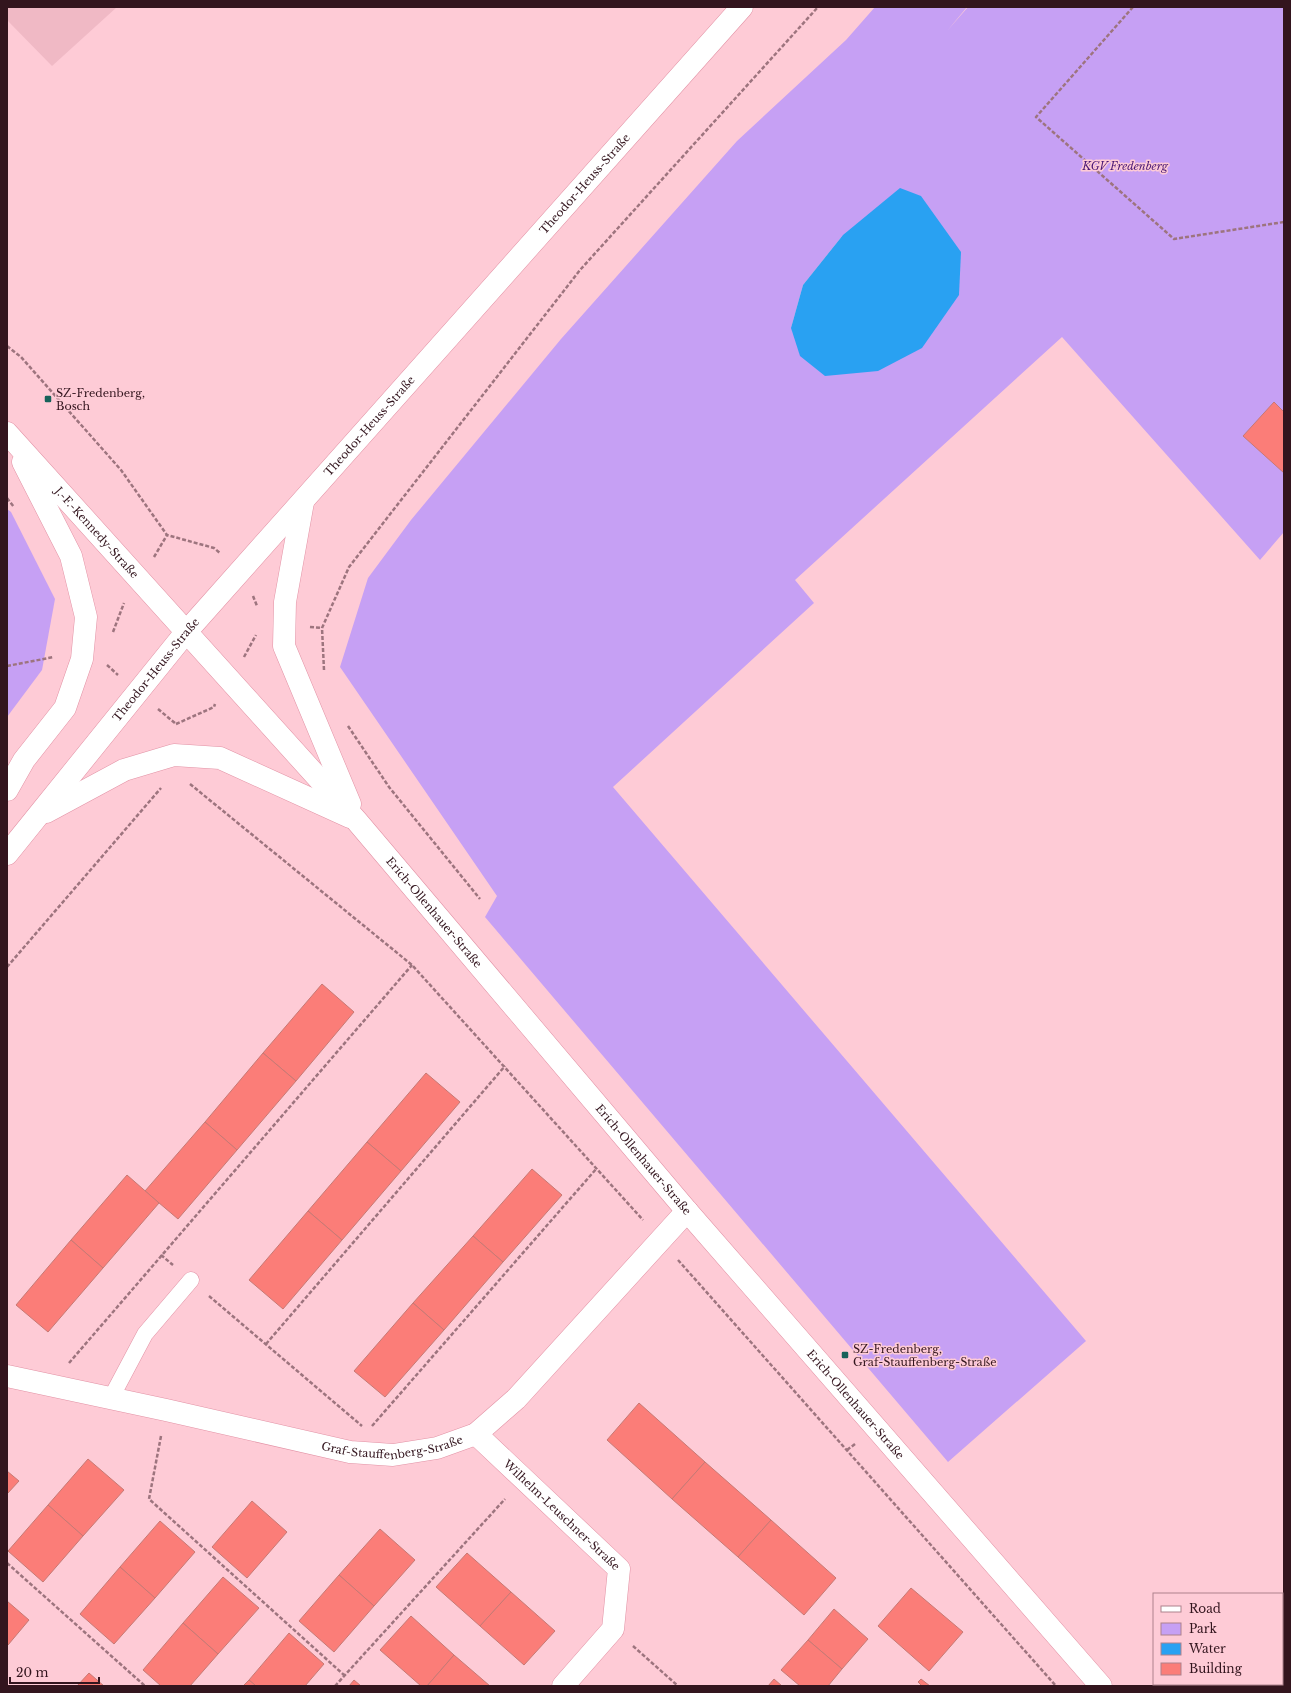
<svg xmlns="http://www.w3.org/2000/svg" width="1291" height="1693" font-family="'Libre Baskerville',serif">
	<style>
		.built { fill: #f0b9c5 }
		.green { fill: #c6a0f4; fill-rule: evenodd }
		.water { fill: #29a1f2 }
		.building { fill: #fb7d78; stroke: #c77974 }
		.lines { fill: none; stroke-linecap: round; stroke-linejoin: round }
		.service-casing { stroke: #e292a5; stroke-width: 17 }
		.minor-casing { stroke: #e292a5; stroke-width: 23 }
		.tertiary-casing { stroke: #e292a5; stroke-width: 23 }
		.path { stroke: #9d747e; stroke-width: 2.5; stroke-dasharray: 4 2; stroke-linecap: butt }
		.service { stroke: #fff; stroke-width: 16 }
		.minor { stroke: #fff; stroke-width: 22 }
		.tertiary { stroke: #fff; stroke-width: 22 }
		.poi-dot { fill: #17625a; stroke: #fecbd6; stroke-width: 1.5 }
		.labels { text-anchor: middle; stroke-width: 3; stroke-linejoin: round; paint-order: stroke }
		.park-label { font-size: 11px; font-style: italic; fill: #4a1875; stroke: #fecbd6 }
		.street-label { font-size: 11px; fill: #33151e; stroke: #fecbd6 }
		.poi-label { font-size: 11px; fill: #33151e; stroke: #fecbd6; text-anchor: start }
	</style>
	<rect width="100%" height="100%" fill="#fecbd6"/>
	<!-- built -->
	<path class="built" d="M7,7h110l-65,59 -45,-46z"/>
	<!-- green -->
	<g class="green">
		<path d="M875,7h92l-20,24 21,-24h316v525l-24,28 -198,-223 -267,243 19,23 -201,184 473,554 -138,121 -463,-545 12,-21 -157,-229 28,-89 43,-58 150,-181 176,-198 109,-101zM843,235l-52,93 12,-43z"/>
		<path d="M7,509l4,3 44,87 -13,71 -35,47z"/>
	</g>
	<!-- water -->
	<path class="water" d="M900,188l21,8 40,56 -2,43 -37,53 -44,23 -53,5 -25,-20 -9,-28 12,-43 40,-50z"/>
	<!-- building -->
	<g class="building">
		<path d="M1274,402l10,10v61l-41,-37z"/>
		<path d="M322,984l32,28 -58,69 -33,-28z"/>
		<path d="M263,1053l33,28 -59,69 -32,-28z"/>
		<path d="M426,1073l34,29 -59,69 -34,-29z"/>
		<path d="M205,1122l32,28 -59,69 -33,-28z"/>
		<path d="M367,1142l34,29 -59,69 -34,-29z"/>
		<path d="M532,1169l30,26 -59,67 -30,-26z"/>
		<path d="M127,1175l32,28 -56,65 -32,-28z"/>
		<path d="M308,1211l34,29 -59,69 -34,-29z"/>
		<path d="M473,1236l30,26 -59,68 -31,-27z"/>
		<path d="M71,1240l32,28 -55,64 -32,-27z"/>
		<path d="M413,1303l31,27 -59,67 -31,-26z"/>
		<path d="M639,1403l66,59 -33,37 -65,-59z"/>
		<path d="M88,1459l36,31 -41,46 -35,-31z"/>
		<path d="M705,1462l66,58 -33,37 -66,-58z"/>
		<path d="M7,1471l12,10 -12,13z"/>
		<path d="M252,1501l35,31 -40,46 -35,-31z"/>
		<path d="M48,1505l35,31 -40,46 -35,-31z"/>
		<path d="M771,1520l65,58 -32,37 -66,-58z"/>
		<path d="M160,1521l35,31 -40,46 -35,-31z"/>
		<path d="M380,1529l35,31 -41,46 -35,-31z"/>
		<path d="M467,1553l44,39 -31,34 -44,-39z"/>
		<path d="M120,1567l35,31 -41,46 -34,-30z"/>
		<path d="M339,1575l35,31 -40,46 -35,-31z"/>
		<path d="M223,1577l36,31 -41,46 -35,-31z"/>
		<path d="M911,1588l52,44 -34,39 -51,-45z"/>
		<path d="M511,1592l44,39 -31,34 -44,-39z"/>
		<path d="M7,1601l22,19 -21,25 -1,-1z"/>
		<path d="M834,1609l34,30 -26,30 -34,-29z"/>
		<path d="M411,1616l43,39 -27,31h-6l-41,-36z"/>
		<path d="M183,1623l35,31 -28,32h-29l-18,-16z"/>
		<path d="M289,1633l35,31 -19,22h-49l-7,-6z"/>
		<path d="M808,1640l34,29 -14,17h-28l-19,-16z"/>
		<path d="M454,1655l36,31h-63z"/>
		<path d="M89,1673l15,13h-27z"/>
		<path d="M774,1679l8,7h-14z"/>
		<path d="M921,1679l9,7h-8l-4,-4z"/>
		<path d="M249,1680l7,6h-13z"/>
		<path d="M354,1680l7,6h-12z"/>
	</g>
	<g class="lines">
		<!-- service casing -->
		<g class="service-casing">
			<path id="service" d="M111,1398l34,-64 46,-54"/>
		</g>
		<!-- minor casing -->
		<g class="minor-casing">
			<g id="minor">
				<path id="s1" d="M7,1376l159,34 184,42 43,3 44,-7 39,-14 40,-35 171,-188"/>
				<path id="s2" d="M476,1434l143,135 -6,60 -50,57"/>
			</g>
		</g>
		<!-- tertiary casing -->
		<g class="tertiary-casing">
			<g id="tertiary">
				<path id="s3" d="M7,433l349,387 331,391 414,475"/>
				<path d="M303,502l-18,100 -1,44 66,158"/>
				<path d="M7,790l17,-30 41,-52 17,-49 4,-42 -15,-61 -48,-94"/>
				<path d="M46,812l78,-42 50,-15 46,3 130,59"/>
				<path id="s4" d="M7,854l180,-223 555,-624"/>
			</g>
		</g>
		<!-- path -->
		<g class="path">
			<path d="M1133,7l-97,110 138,122 110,-17"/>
			<path d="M7,346l14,11 100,113 46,65 47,13 6,5"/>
			<path d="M7,498l7,9"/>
			<path d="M154,557l13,-22"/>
			<path d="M253,596l4,10"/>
			<path d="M310,627l12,1"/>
			<path d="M113,632l11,-29"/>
			<path d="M244,657l12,-22"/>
			<path d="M107,665l11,10"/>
			<path d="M7,666l47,-9"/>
			<path d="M324,670l-2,-42 27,-61 231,-297 238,-263"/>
			<path d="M158,709l18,15"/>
			<path d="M176,724l38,-17 1,-3"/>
			<path d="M348,726l41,61 91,112"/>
			<path d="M190,784l222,181 231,255"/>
			<path d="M7,967l154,-179"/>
			<path d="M161,1255l12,10"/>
			<path d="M678,1260l378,426"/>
			<path d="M209,1296l153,130"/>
			<path d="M266,1344l239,-278"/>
			<path d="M69,1363l343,-398"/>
			<path d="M372,1426l225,-258"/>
			<path d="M161,1436l-12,63 195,176"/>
			<path d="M847,1450l8,-6"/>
			<path d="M7,1563l138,123"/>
			<path d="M633,1646l45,40"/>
			<path d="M335,1686l170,-187"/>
		</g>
		<!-- service -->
		<use href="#service" class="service"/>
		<!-- minor -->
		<use href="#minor" class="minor"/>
		<!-- tertiary -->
		<use href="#tertiary" class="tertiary"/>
	</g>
	<!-- markers -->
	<g class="poi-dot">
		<rect x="44" y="395" width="8" height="8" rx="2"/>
		<rect x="841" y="1351" width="8" height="8" rx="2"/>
	</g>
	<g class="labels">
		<!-- park labels -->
		<g class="park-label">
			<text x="1125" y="170">KGV Fredenberg</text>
		</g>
		<!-- street labels -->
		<g class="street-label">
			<text dy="4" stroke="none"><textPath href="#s4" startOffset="885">Theodor-Heuss-Straße</textPath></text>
			<text dy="4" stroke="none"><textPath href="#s4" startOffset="561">Theodor-Heuss-Straße</textPath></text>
			<text dy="4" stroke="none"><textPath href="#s3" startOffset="134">J.-F.-Kennedy-Straße</textPath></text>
			<text dy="4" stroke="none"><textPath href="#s4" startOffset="237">Theodor-Heuss-Straße</textPath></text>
			<text dy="4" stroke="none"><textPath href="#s3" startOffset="642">Erich-Ollenhauer-Straße</textPath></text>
			<text dy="4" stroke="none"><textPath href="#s3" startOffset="966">Erich-Ollenhauer-Straße</textPath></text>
			<text dy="4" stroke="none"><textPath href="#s3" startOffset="1290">Erich-Ollenhauer-Straße</textPath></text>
			<text dy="4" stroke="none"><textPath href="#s1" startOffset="394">Graf-Stauffenberg-Straße</textPath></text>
			<text dy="4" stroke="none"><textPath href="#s2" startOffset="118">Wilhelm-Leuschner-Straße</textPath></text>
		</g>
		<!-- poi labels -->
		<g class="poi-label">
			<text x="56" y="397">SZ-Fredenberg,<tspan x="56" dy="13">Bosch</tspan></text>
			<text x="853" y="1353">SZ-Fredenberg,<tspan x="853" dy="13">Graf-Stauffenberg-Straße</tspan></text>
		</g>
	</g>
	<!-- border -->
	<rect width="1291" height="1693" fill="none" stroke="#33151e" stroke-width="16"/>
	<!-- legend -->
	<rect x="1153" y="1593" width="130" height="92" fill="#fecbd6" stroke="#ad828c"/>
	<rect x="1161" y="1606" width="20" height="6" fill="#ffffff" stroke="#ad828c"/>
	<text x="1189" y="1613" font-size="12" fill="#33151e">Road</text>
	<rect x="1161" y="1623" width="20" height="12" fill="#c6a0f4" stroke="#ad828c"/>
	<text x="1189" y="1633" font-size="12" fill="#33151e">Park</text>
	<rect x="1161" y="1643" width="20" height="12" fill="#29a1f2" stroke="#ad828c"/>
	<text x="1189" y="1653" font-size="12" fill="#33151e">Water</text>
	<rect x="1161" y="1663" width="20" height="12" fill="#fb7d78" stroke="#ad828c"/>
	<text x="1189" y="1673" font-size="12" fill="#33151e">Building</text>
	<!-- scale -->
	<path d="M10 1677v6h89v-6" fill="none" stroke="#33151e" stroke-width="2"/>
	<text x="16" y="1677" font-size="12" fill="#33151e" stroke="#fecbd6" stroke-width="3" paint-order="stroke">20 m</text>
</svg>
